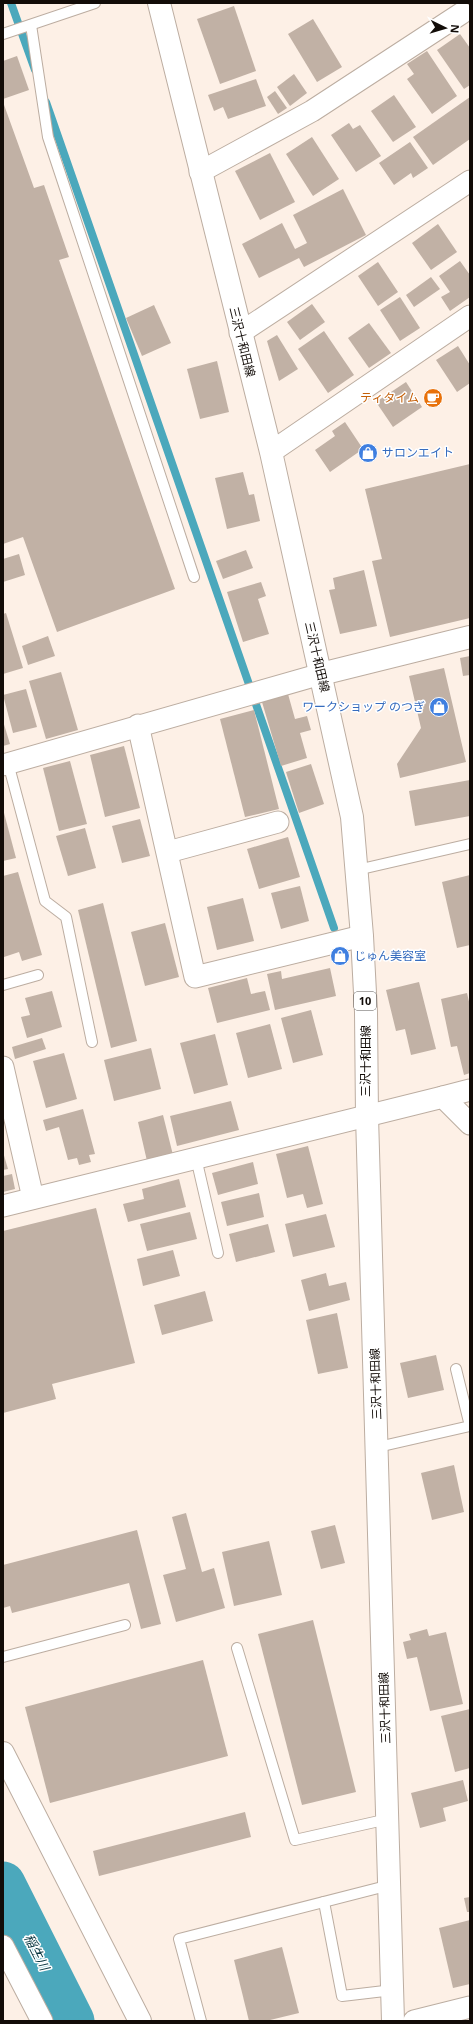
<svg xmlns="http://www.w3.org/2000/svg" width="473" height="2024" font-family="'Noto Sans','Noto Sans JP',sans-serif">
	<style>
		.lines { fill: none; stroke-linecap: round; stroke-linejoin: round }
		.stream { stroke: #4ba8bc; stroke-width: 8 }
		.river { stroke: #4ba8bc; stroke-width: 45 }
		.building { fill: #c1b1a5 }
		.lane-casing { stroke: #bcada1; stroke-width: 12 }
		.street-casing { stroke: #bcada1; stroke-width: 23 }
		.secondary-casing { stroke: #bcada1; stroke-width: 24 }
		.primary-casing { stroke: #bcada1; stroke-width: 24 }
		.lane { stroke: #fff; stroke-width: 10 }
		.street { stroke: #fff; stroke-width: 21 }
		.secondary { stroke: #fff; stroke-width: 22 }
		.primary { stroke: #fff; stroke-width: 22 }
		.labels { text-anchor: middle; stroke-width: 3; stroke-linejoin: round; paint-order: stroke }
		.shield { fill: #fff; stroke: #595552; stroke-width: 1 }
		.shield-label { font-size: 11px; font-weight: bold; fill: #120c08 }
		.street-label { font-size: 12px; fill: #120c08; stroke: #fff }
		.food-label { font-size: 12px; fill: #c56008; stroke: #fff; text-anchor: end }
		.shop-label { font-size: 12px; fill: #366cbe; stroke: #fff; text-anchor: start }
		.water-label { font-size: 13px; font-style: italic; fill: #0a3740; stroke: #fff }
	</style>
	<rect width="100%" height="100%" fill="#fdf0e6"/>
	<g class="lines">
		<!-- stream -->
		<g class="stream">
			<path d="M11,3l24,67"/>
			<path d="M46,102l288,826"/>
		</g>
		<!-- river -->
		<path class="river" d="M3,1884l69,137"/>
	</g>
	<!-- building -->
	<g class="building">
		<path d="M234,6l22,65 -36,13 -23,-65z"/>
		<path d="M313,19l29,48 -25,15 -29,-48z"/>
		<path d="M460,34l10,14v37l-6,4 -27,-39z"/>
		<path d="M427,51l30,45 -25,18 -25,-35 7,-5 -7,-10z"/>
		<path d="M17,56l12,34 -26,9v-38z"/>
		<path d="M294,74l13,19 -17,13 -13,-19z"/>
		<path d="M256,79l10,27 -38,13 -5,-12 -9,4 -6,-16z"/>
		<path d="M275,91l12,17 -9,6 -11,-17z"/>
		<path d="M394,95l22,32 -23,15 -22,-31z"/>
		<path d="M470,97v42l-37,26 -20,-28z"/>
		<path d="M3,102l31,86 10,-3 25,72 -10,3 116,329 -118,43 -34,-95 -20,7z"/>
		<path d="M349,123l4,6 7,-4 21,31 -25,16 -25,-37z"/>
		<path d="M312,137l27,42 -26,17 -27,-42z"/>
		<path d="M410,142l18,26 -15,10 -2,-5 -17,12 -15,-22z"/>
		<path d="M270,153l25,49 -35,18 -25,-49z"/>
		<path d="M343,189l23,46 -62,32 -5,-9 -40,20 -17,-34 40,-21 13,26 12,-6 -14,-28z"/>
		<path d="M438,224l19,28 -26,18 -19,-27z"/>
		<path d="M460,261l10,14v22l-20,14 -9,-14 9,-5 -11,-16z"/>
		<path d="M378,262l20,30 -20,14 -20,-30z"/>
		<path d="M431,277l9,12 -26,18 -8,-12z"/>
		<path d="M400,297l20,31 -20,13 -20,-31z"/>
		<path d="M312,304l13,18 -25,18 -13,-18z"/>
		<path d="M154,305l17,38 -29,13 -16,-38z"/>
		<path d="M369,323l22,30 -22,15 -21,-30z"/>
		<path d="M324,331l30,44 -26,18 -30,-44z"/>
		<path d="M277,335l21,34 -19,12 -12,-40z"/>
		<path d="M458,346l12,19v18l-13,9 -21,-32z"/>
		<path d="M217,361l12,51 -29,7 -13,-50z"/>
		<path d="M406,382l16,25 -29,20 -17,-25z"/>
		<path d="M345,422l18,27 -33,23 -15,-22 20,-14 -3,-5z"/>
		<path d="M470,464v154l-80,19 -18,-76 10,-2 -17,-70z"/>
		<path d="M243,472l6,23 5,-1 6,27 -33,8 -12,-51z"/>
		<path d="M246,550l7,18 -30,11 -7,-18z"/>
		<path d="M19,554l6,21 -22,7v-23z"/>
		<path d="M364,570l13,56 -37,8 -11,-44 6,-1 -2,-11z"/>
		<path d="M261,582l5,14 -8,3 11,35 -26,8 -16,-50z"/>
		<path d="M6,613l17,55 -20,6v-60z"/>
		<path d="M48,636l7,20 -27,9 -6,-19z"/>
		<path d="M470,656v19l-7,1 -3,-18z"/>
		<path d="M444,668l22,94 -66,16 -3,-14 24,-36 -12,-52z"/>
		<path d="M61,672l17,58 -32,9 -17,-58z"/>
		<path d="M26,689l11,38 -24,6 -10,-38z"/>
		<path d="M288,694l7,25 12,-3 4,14 -11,3 7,25 -26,8 -19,-64z"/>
		<path d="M254,710l25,99 -34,8 -25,-98z"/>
		<path d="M3,721l7,23 -7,2z"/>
		<path d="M124,746l16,62 -35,9 -15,-62z"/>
		<path d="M70,761l17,63 -28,7 -16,-63z"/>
		<path d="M311,764l13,40 -25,9 -13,-41z"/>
		<path d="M470,780v36l-55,10 -6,-35z"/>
		<path d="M3,809l13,49 -13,3z"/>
		<path d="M140,819l10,37 -28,7 -10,-37z"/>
		<path d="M85,828l11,40 -28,8 -12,-40z"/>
		<path d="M288,837l12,40 -41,12 -12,-40z"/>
		<path d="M18,872l24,83 -20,6 -3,-9 -15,5 -1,-2v-79z"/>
		<path d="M470,875v70l-13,3 -15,-66z"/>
		<path d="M300,886l9,35 -28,8 -10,-36z"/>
		<path d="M243,898l11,43 -37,9 -10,-43z"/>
		<path d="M103,903l34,138 -26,7 -33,-138z"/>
		<path d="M165,923l14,54 -34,9 -14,-54z"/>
		<path d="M330,968l6,28 -61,14 -8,-36 14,-3 1,8z"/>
		<path d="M247,978l4,16 14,-3 5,19 -53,13 -9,-35z"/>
		<path d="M419,982l17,67 -25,6 -6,-26 -9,2 -10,-41z"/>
		<path d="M52,991l10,36 -35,11 -6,-21 9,-2 -5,-17z"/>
		<path d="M467,993l3,13v67l-6,2 -7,-29 -6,1 -10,-48z"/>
		<path d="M311,1010l12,45 -30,8 -12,-45z"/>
		<path d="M270,1024l12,45 -34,9 -12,-45z"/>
		<path d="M215,1034l13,51 -34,9 -14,-51z"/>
		<path d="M42,1038l4,11 -31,10 -3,-12z"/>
		<path d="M151,1048l10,41 -47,12 -10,-41z"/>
		<path d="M64,1053l13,46 -31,9 -13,-47z"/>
		<path d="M231,1101l8,29 -62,16 -7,-30z"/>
		<path d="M83,1109l12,45 -6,1 2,7 -12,3 -2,-7 -9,2 -9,-33 -13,4 -3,-11z"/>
		<path d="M163,1115l10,40 -26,6 -9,-39z"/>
		<path d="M308,1146l15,58 -16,4 -4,-14 -16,4 -11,-44z"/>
		<path d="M3,1152l5,17 -5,1z"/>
		<path d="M253,1162l5,22 -40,11 -6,-22z"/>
		<path d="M12,1174l3,15 -12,3v-16z"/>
		<path d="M179,1179l7,28 -58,15 -5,-18 21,-5 -2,-10z"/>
		<path d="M259,1193l5,24 -37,9 -6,-24z"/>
		<path d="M96,1208l39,155 -83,21 4,15 -53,14v-182z"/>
		<path d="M190,1212l7,27 -50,12 -7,-27z"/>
		<path d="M326,1214l9,33 -42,10 -8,-33z"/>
		<path d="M268,1224l7,28 -39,10 -7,-28z"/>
		<path d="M173,1250l7,26 -37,10 -6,-27z"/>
		<path d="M326,1273l3,13 17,-4 4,18 -41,11 -8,-31z"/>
		<path d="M205,1291l8,30 -51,14 -8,-30z"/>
		<path d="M337,1313l11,55 -30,6 -12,-54z"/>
		<path d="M436,1355l8,35 -36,8 -8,-35z"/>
		<path d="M454,1465l10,47 -32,8 -11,-47z"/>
		<path d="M186,1513l16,59 12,-4 11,40 -49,14 -13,-47 23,-6 -14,-52z"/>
		<path d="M335,1525l10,38 -24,6 -10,-38z"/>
		<path d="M137,1530l24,94 -20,5 -12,-46 -117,30 -2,-7 -7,2v-43z"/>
		<path d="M269,1541l13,54 -48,11 -12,-54z"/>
		<path d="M313,1620l43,172 -54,13 -44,-171z"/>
		<path d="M427,1629l2,7 17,-4 17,72 -33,7 -13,-54 -10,2 -4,-17 8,-2 -2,-6z"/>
		<path d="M203,1660l25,96 -178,47 -25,-96z"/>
		<path d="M470,1709v59l-15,4 -14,-56z"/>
		<path d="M463,1780l5,21 -25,7 3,13 -26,7 -9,-35z"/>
		<path d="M245,1812l6,25 -152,39 -6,-25z"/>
		<path d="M470,1897v15h-3l-3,-14z"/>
		<path d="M470,1920v64l-17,4 -14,-60z"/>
		<path d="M282,1947l17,66 -33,8h-17l-15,-61z"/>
	</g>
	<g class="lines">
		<!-- lane casing -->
		<g class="lane-casing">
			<g id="lane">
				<path d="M31,25l17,112 146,440"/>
				<path d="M3,34l92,-31"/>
				<path d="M8,763l37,138 21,16 26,125"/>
				<path d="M357,870l113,-26"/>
				<path d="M3,985l35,-10"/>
				<path d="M196,1158l22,95"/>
				<path d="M378,1447l92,-21 -14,-57"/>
				<path d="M237,1648l58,192 93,-21"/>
				<path d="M3,1657l122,-32"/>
				<path d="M324,1902l18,94 51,-6"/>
				<path d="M201,2021l-22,-82 211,-54"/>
			</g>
		</g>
		<!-- street casing -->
		<g class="street-casing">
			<g id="street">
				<path d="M200,172l112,-61 150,-98"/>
				<path d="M240,333l230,-152"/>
				<path d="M271,452l199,-136"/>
				<path d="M138,725l57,252 167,-41"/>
				<path d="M3,765l318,-91"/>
				<path d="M168,852l110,-30"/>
				<path d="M3,1067l30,131"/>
				<path d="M443,1097l27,-7"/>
				<path d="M3,1206l440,-109 27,27"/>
				<path d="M3,1946l39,75"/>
				<path d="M414,2021l56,-14"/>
			</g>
		</g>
		<!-- secondary casing -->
		<g class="secondary-casing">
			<g id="secondary">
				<path d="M321,674l149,-37"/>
				<path d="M3,1753l137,268"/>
			</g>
		</g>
		<!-- primary casing -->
		<g class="primary-casing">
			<path id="primary" d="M159,3l112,449 81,365 10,119 4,76 1,104 26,905"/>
		</g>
		<!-- lane -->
		<use href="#lane" class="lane"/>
		<!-- street -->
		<use href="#street" class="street"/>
		<!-- secondary -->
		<use href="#secondary" class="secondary"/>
		<!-- primary -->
		<use href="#primary" class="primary"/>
	</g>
	<!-- icons -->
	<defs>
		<g id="cafe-disc" transform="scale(1)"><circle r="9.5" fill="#e8710a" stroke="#fff"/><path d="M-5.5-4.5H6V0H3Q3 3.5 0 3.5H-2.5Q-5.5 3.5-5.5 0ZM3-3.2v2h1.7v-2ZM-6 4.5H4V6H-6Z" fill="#fff"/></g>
		<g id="shop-disc" transform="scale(1)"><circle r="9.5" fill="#3f7fe0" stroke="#fff"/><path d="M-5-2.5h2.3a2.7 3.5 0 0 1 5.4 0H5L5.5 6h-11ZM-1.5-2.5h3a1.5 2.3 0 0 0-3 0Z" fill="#fff"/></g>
	</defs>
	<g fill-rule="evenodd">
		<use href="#cafe-disc" x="433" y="398"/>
		<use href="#shop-disc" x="368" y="453"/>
		<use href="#shop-disc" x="439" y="707"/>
		<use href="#shop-disc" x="340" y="956"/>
	</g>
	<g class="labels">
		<!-- shield labels -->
		<rect class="shield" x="354" y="992" width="22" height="18" rx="3"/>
		<g class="shield-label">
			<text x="365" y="1005">10</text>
		</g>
		<!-- street labels -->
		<g class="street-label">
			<text transform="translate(242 342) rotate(76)" y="4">三沢十和田線</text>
			<text transform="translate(317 657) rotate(77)" y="4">三沢十和田線</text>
			<text transform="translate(366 1061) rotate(-90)" y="4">三沢十和田線</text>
			<text transform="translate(376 1384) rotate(-92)" y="4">三沢十和田線</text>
			<text transform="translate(385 1708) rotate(-92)" y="4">三沢十和田線</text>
		</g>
		<!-- food labels -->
		<g class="food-label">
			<text x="419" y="402">ティタイム</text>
		</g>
		<!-- shop labels -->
		<g class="shop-label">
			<text x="382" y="457">サロンエイト</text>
			<text x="425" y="711" text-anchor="end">ワークショップ のつぎ</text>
			<text x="354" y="960">じゅん美容室</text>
		</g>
		<!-- water labels -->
		<g class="water-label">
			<text transform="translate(37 1952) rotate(63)" y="5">稲生川</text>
		</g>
	</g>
	<!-- border -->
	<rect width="473" height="2024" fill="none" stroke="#120c08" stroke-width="8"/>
	<!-- north arrow -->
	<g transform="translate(445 28) rotate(95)" stroke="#ffffff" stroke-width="3" paint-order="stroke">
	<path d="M0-3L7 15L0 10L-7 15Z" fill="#120c08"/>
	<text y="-6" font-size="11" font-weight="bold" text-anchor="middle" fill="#120c08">N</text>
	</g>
</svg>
